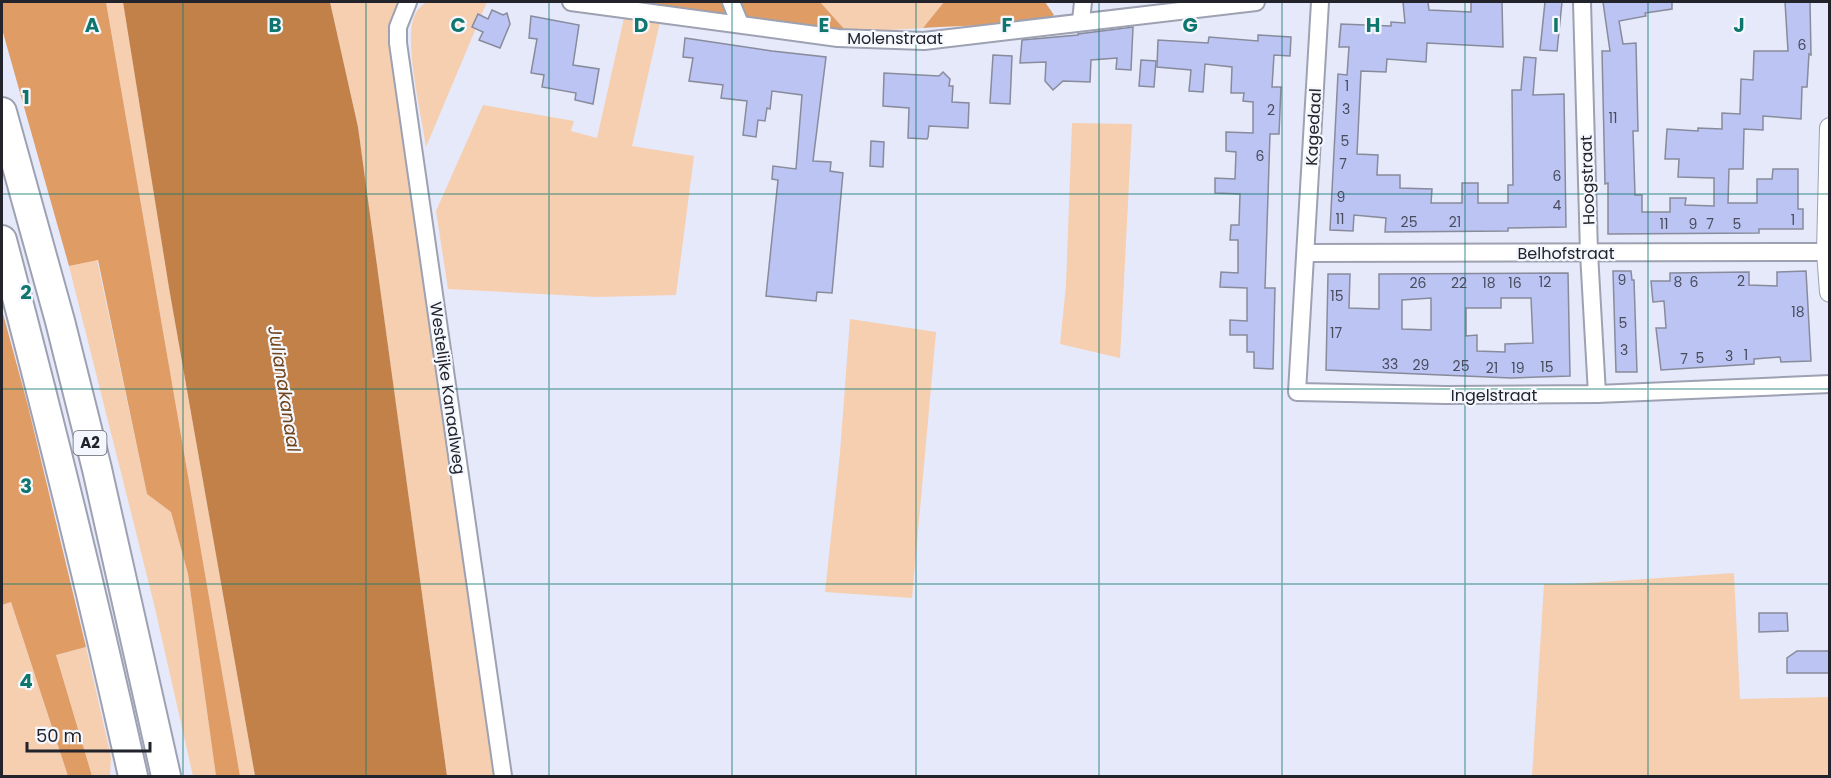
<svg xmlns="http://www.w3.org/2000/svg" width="1831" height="778" font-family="Poppins,sans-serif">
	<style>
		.green { fill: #f6cfb0 }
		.forest { fill: #e09c65 }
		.water { fill: #c3814a }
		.building { fill: #bbc4f2; stroke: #888b9b; stroke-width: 1.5; fill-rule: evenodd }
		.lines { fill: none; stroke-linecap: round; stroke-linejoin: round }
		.minor-casing { stroke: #9da1b1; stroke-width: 20 }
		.tertiary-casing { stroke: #9da1b1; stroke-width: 22 }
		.motorway-casing { stroke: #9da1b1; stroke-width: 32 }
		.minor { stroke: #fff; stroke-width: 16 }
		.tertiary { stroke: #fff; stroke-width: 20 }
		.motorway { stroke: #fff; stroke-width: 28 }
		.grid { fill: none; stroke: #0f766e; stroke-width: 1.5; stroke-opacity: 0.55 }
		.labels { text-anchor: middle; stroke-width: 4.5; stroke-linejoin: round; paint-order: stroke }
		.number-label { font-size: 14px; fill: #494c5d }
		.shield { fill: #f5f7fe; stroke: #62636a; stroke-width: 1.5 }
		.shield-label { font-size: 15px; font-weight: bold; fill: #23242b }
		.street-label { font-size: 16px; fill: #23242b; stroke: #f5f7fe }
		.water-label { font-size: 18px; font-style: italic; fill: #6f4218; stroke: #f5f7fe }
		.grid-label { font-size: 20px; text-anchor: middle; font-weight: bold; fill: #0f766e; stroke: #f5f7fe; stroke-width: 4.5; stroke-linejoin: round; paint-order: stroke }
	</style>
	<rect width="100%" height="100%" fill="#e5e9fa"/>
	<!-- green -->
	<g class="green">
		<path d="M106,2h17l46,286 86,488h-15z"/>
		<path d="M330,2h74l-4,6 101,768h-54l-89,-649z"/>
		<path d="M427,2h60l-61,145c-4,-30 -21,-100 -13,-127 2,-8 7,-14 14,-18z"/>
		<path d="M820,2h124l-21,26 -66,4 -11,-1z"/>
		<path d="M624,18l36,4 -28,124 62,10 -18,139 -78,2 -150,-8 -12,-78 47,-106 91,16 -3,10 26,7z"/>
		<path d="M1072,123l60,1 -12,234 -60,-14 6,-59z"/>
		<path d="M97,260l50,234 24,18 17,62 28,202h-23l-39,-172 -85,-338z"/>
		<path d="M850,319l86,13 -24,266 -87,-6 15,-139z"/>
		<path d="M1734,573l6,126 89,-2v79h-297l12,-192h27z"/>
		<path d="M11,602l57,174h-66v-171z"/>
		<path d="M86,647l25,110 -1,19h-18l-36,-121z"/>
	</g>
	<!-- forest -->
	<g class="forest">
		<path d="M2,2h104l134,774h-24l-28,-202 -17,-62 -24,-18 -49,-234 -29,6 -67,-237z"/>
		<path d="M640,2h180l26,29 -147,-18z"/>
		<path d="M944,2h101l9,13c-13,10 -108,11 -131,13z"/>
		<path d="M2,310l26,96 58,241 -30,8 36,121h-24l-57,-174 -9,3z"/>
	</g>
	<!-- water -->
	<path class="water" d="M123,2h207l28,125 89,649h-192l-86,-488z"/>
	<!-- building -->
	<g class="building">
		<path d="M1403,2h25l1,8 42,2v-10h31l1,45 -76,-4 -1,19 -39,-3 -1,13 -25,-1 -4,83 21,1 -1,20h23v13l32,1 -1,14h31v-20h16v20h30v-18h5l-1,-95h9l3,-33 12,1 -3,37 31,-1 2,133 -58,1v3l-123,1 1,-14 -32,-3 -1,16 -23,-1 8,-156 9,1 2,-28h-10l2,-23 50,2v-4l14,1z"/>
		<path d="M1545,2h17l-5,49 -17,-1z"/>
		<path d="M1603,2h69v7l-27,4 1,3 -27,5 4,23 13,-1 2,88h-5l2,64h7v17h28v-14h16l-1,7 29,1v-28l-36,-1 1,-18h-14l2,-30 31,2v-3l24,1v-16l18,1 1,-35 12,1 1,-29h34l-3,-49h25l1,53 -2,-1 -2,33h-5l-1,32 -38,-3v14l-19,-1 -1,40h-14l-1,34h29v-24h15l1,-10h25v40h5v20h-44v4l-151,1v-51l-3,1 -3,-133h8z"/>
		<path d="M492,10l11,5 4,-2 3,11 -10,24 -21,-8 4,-8 -11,-5 6,-13 10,5z"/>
		<path d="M531,16l48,9 -6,40 26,4 -6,35 -18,-4 1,-7 -34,-6 2,-12 -13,-2 6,-34 -8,-1z"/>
		<path d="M1133,27l-2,43 -15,-1 1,-11 -26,2 -1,22 -27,-1 -10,9 -8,-9 1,-19 -26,1 2,-23 56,-5v-1z"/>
		<path d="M1258,35l33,2 -1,19 -16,-1 -2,32h9l-2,47h-9l-3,92 -2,62h10l-2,81 -19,-1v-16h-7v-17h-17v-15l17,1v-33l-27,-1 1,-15 17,1v-33h-8l1,-15h8l1,-31 -25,-1v-15l20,1 1,-27 -10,-1v-19l27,1v-31l-10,-1 1,-8h-13l1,-26 -27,-3 -2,28 -14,-1 2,-21 -34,-3 1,-27 50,3 1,-6 49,4z"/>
		<path d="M685,38l87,13 54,6 -13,104 18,1 -1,9 13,2 -11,120 -15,-1 -1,9 -50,-5 12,-116 -6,-1 1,-13 23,3 6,-74 -30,-4 -2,18 -3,-1 -2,13 -7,-1 -2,17 -13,-2 4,-34 -26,-3 2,-13 -34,-4 4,-23 -10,-1z"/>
		<path d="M993,55l19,1 -2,48 -20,-1z"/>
		<path d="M1141,60l15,1 -2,26 -15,-1z"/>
		<path d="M943,72l7,7 -1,7h4l-1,16 17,1 -1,25 -39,-2 -1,11 -1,2 -19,-1 1,-30 -26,-2 1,-33 55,3z"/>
		<path d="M871,141l13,1 -1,25 -13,-1z"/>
		<path d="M1613,271h18l1,9h2l3,92h-21z"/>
		<path d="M1806,271l5,90 -30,1 -1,-5 -26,2v5l-93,6 -5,-42h10l-2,-27 -11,1 -2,-21h19v-8l79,-1v13l28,1v-14z"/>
		<path d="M1568,273l2,103 -59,2 -185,-8 2,-96h22l-1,34 30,1v-35zM1431,298v32l-29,-1v-29zM1501,298h30l2,45 -28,1v8l-28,-1v-16l-11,1v-28h35z"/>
		<path d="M1759,613h28l1,18 -29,1z"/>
		<path d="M1797,651h33v22h-43v-15z"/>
	</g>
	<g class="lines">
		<!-- minor casing -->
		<g class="minor-casing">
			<g id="minor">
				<path d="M408,2l-10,25v16l105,733"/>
				<path d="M571,2l267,36 86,3 332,-39"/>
				<path d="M731,2l9,22"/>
				<path d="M1320,2l-23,390 149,3 151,-1 233,-10"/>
				<path d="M1582,2l7,251 8,141"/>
				<path d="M1081,21l2,-19"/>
				<path d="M1306,253l521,-1"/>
			</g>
		</g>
		<!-- tertiary casing -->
		<g class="tertiary-casing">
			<path id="tertiary" d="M1830,128l-3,124 3,40"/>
		</g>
		<!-- motorway casing -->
		<g class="motorway-casing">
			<g id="motorway">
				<path d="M2,112l58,209 37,148 69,307"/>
				<path d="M2,240c47,178 91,356 131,536"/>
			</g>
		</g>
		<!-- minor -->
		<use href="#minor" class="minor"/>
		<!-- tertiary -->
		<use href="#tertiary" class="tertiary"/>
		<!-- motorway -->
		<use href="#motorway" class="motorway"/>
	</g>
	<!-- grid -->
	<path class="grid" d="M183,2v774M366,2v774M549,2v774M732,2v774M916,2v774M1099,2v774M1282,2v774M1465,2v774M1648,2v774M2,194h1828M2,389h1828M2,584h1828"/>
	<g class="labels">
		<!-- number labels -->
		<g class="number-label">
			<text x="1802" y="50">6</text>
			<text x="1347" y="91">1</text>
			<text x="1346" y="114">3</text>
			<text x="1271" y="115">2</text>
			<text x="1613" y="123">11</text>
			<text x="1345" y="146">5</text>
			<text x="1260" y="161">6</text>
			<text x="1343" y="169">7</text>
			<text x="1557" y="181">6</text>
			<text x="1341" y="202">9</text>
			<text x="1557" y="210">4</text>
			<text x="1340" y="224">11</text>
			<text x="1793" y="225">1</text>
			<text x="1409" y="227">25</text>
			<text x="1455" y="227">21</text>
			<text x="1664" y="229">11</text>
			<text x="1693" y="229">9</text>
			<text x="1710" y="229">7</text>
			<text x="1737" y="229">5</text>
			<text x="1622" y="285">9</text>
			<text x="1741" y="286">2</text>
			<text x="1545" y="287">12</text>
			<text x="1678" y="287">8</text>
			<text x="1694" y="287">6</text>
			<text x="1418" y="288">26</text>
			<text x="1459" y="288">22</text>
			<text x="1489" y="288">18</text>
			<text x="1515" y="288">16</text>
			<text x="1337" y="301">15</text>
			<text x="1798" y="317">18</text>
			<text x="1623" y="328">5</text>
			<text x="1336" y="338">17</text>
			<text x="1624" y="355">3</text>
			<text x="1746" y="360">1</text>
			<text x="1729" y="361">3</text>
			<text x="1700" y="363">5</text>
			<text x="1684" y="364">7</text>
			<text x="1390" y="369">33</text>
			<text x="1421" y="370">29</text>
			<text x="1461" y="371">25</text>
			<text x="1547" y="372">15</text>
			<text x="1492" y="373">21</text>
			<text x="1518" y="373">19</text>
		</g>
		<!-- shield labels -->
		<rect class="shield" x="73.5" y="431" width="33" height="24" rx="4.5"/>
		<g class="shield-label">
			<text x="90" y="448">A2</text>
		</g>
		<!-- street labels -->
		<g class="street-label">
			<text x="895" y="44">Molenstraat</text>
			<text transform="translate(1313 127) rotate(-87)" y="6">Kagedaal</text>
			<text transform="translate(1587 180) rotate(-92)" y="6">Hoogstraat</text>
			<text x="1566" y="259">Belhofstraat</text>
			<text transform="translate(448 388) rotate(82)" y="6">Westelijke Kanaalweg</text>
			<text x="1494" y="401">Ingelstraat</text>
		</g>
		<!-- water labels -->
		<g class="water-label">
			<text transform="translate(284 389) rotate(81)" y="6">Julianakanaal</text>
		</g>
	</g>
	<g class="grid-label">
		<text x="92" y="32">A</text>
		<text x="275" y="32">B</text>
		<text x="458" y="32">C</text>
		<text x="641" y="32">D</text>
		<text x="824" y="32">E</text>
		<text x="1007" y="32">F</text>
		<text x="1190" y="32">G</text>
		<text x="1373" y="32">H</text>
		<text x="1556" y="32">I</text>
		<text x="1739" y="32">J</text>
		<text x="26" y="104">1</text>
		<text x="26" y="299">2</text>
		<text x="26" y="493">3</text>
		<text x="26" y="688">4</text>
	</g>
	<!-- border -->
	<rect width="1831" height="778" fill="none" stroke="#23242b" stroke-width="6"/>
	<!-- scale -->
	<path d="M27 742v9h123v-9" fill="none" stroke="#23242b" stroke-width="3"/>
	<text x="36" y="742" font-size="18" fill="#23242b" stroke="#f5f7fe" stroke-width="4.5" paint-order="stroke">50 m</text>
</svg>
